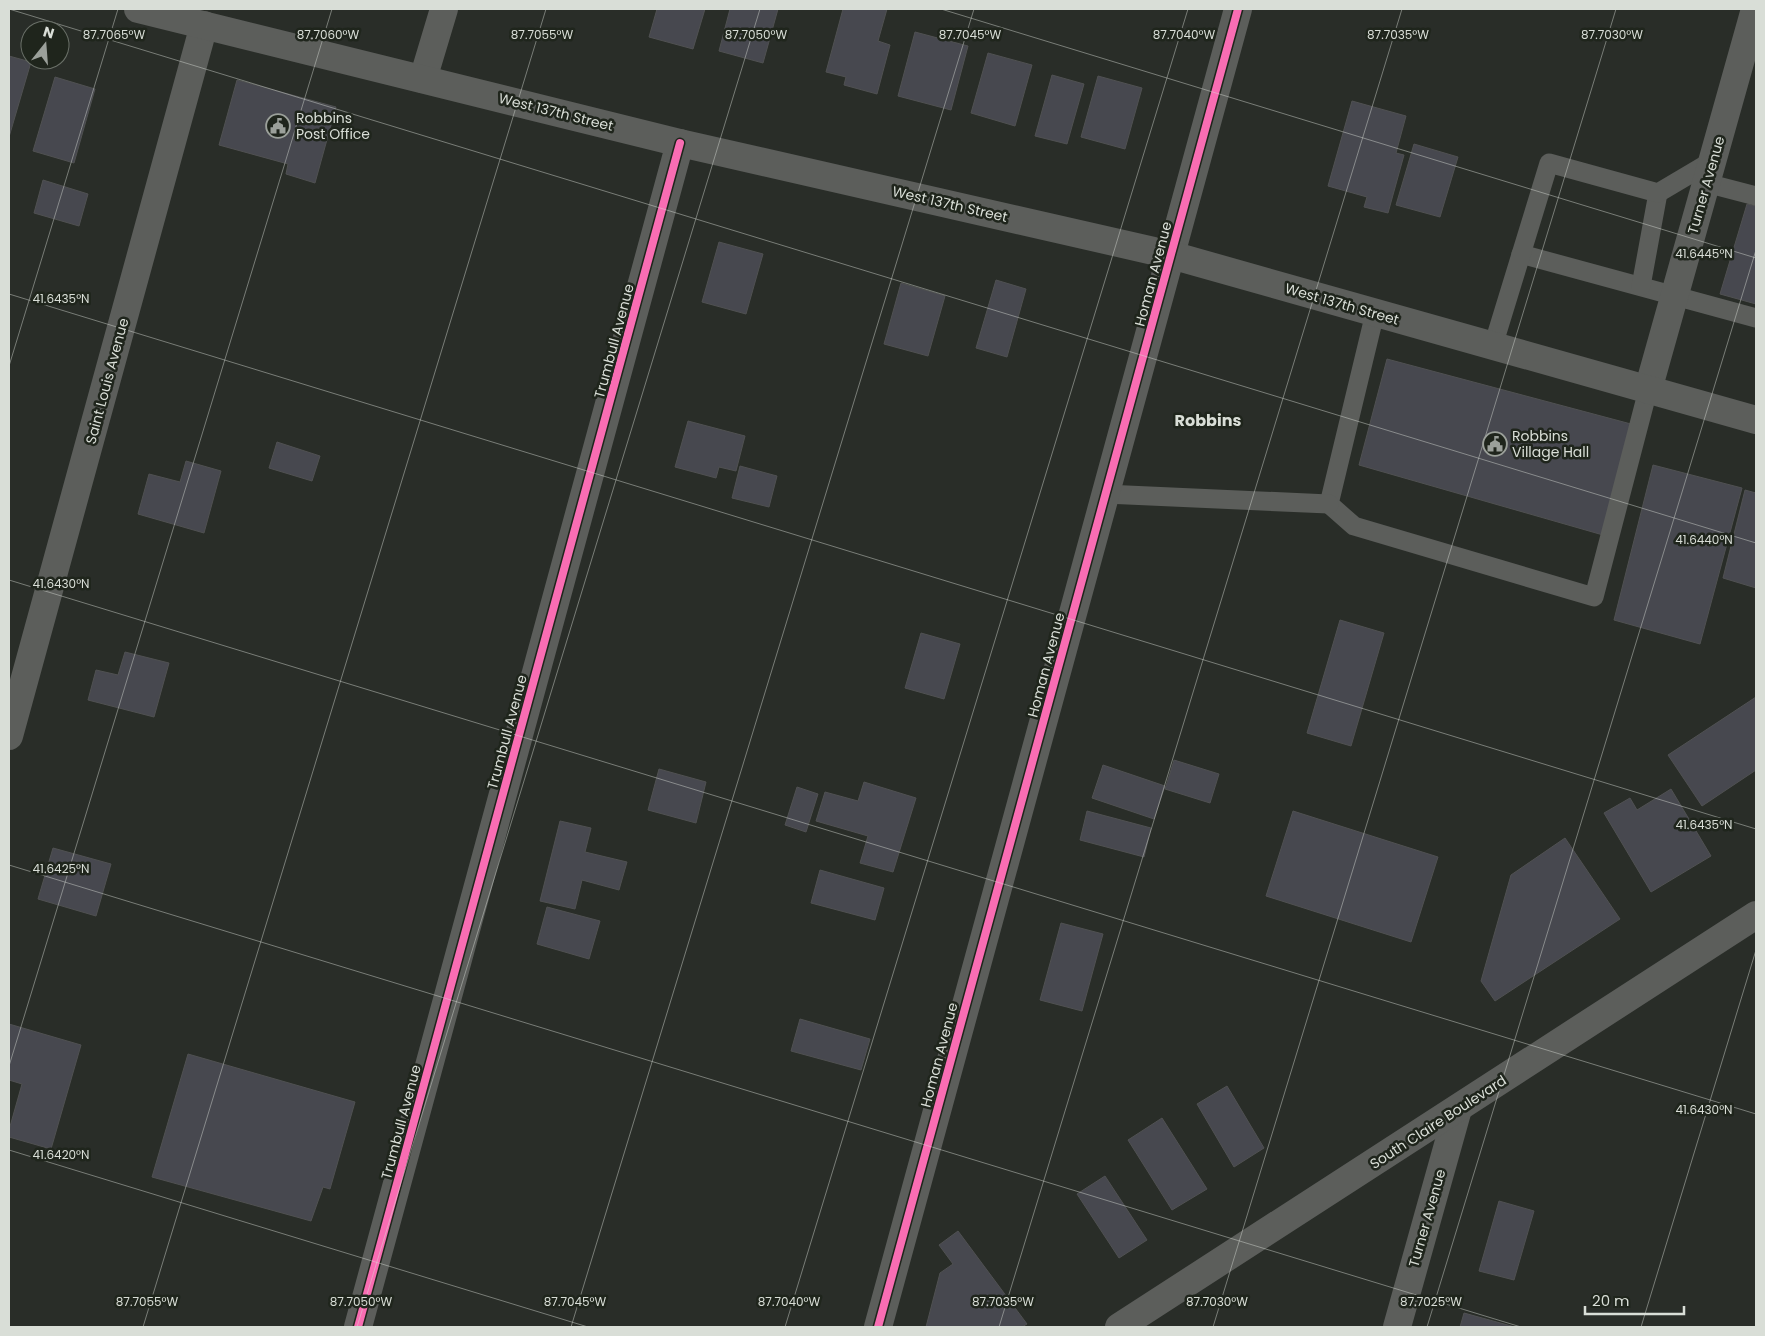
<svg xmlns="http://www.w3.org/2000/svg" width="1765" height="1336" font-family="Poppins,sans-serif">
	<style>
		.building { fill: #47484f; stroke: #505152 }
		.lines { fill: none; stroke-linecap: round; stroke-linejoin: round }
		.lane { stroke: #5c5e5b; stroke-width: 19 }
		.street { stroke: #5c5e5b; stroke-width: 28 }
		.secondary { stroke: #5c5e5b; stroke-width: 28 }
		.cycleway-casing { stroke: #1f251c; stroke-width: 11 }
		.cycleway { stroke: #f96db3; stroke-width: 8 }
		.ticks { fill: none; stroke: #d9ded7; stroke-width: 1; stroke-opacity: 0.45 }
		.labels { text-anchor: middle; stroke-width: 5; stroke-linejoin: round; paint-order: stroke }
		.street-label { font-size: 14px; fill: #d9ded7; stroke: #1f251c }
		.poi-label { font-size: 14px; fill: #d9ded7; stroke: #1f251c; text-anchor: start }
		.quarter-label { font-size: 16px; font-weight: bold; fill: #d9ded7; stroke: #1f251c }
		.ticks-label { font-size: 12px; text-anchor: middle; fill: #d9ded7; stroke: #1f251c; stroke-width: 5; stroke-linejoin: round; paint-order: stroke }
	</style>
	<rect width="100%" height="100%" fill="#292d28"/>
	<!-- building -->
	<g class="building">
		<path d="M657,9h48l-12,40 -44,-12z"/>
		<path d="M730,9h48l-15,54 -44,-12z"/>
		<path d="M843,9h44l-9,32 12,4 -13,49 -33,-9 2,-8 -20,-5z"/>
		<path d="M915,32l53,14 -17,64 -53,-14z"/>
		<path d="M988,53l44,12 -17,61 -44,-13z"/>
		<path d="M9,56l22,6 -22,75z"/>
		<path d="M1052,75l32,9 -17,60 -32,-8z"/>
		<path d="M1098,76l44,12 -17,61 -44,-12z"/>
		<path d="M55,77l40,12 -21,74 -41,-12z"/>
		<path d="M237,80l99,27 -21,76 -29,-9 2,-10 -69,-19z"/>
		<path d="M1352,101l54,15 -10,37 8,2 -16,58 -24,-6 3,-10 -39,-11z"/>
		<path d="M1414,144l44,13 -18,60 -44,-12z"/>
		<path d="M43,180l45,14 -9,32 -45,-13z"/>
		<path d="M1747,204l9,2v98l-36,-10z"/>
		<path d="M719,242l44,12 -17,60 -44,-12z"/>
		<path d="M996,280l30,9 -19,68 -31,-9z"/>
		<path d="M901,283l44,13 -17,60 -44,-12z"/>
		<path d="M1387,359l244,65 -28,111 -244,-70z"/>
		<path d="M688,421l57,15 -9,35 -17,-4 -3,11 -41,-11z"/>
		<path d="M277,442l43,14 -8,25 -43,-13z"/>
		<path d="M186,461l35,10 -17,62 -66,-19 11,-40 31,8z"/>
		<path d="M1653,465l89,23 -42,156 -86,-24z"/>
		<path d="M740,466l37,10 -8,31 -37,-9z"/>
		<path d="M1745,490l11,3v95l-33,-10z"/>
		<path d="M1340,620l44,13 -33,113 -44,-13z"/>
		<path d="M921,633l39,11 -16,55 -39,-11z"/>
		<path d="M125,652l44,11 -15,54 -66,-17 8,-30 22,5z"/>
		<path d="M1756,697v73l-54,36 -34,-51z"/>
		<path d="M1174,760l45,14 -9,29 -45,-14z"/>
		<path d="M1103,765l62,21 -11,33 -62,-21z"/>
		<path d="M659,769l47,13 -10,41 -48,-13z"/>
		<path d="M864,782l52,16 -23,74 -33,-9 8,-27 -52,-15 9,-29 33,9z"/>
		<path d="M797,787l21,7 -12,38 -21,-7z"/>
		<path d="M1671,789l40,67 -60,36 -47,-79 26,-15 7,12z"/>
		<path d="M1087,811l64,17 -7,29 -64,-17z"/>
		<path d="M1293,811l145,46 -27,85 -145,-46z"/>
		<path d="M560,821l31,7 -6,24 42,10 -8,28 -37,-10 -7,29 -35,-8z"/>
		<path d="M1565,838l55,81 -125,82 -14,-20 30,-106z"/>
		<path d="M53,848l58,16 -15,52 -58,-17z"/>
		<path d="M820,870l64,18 -9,32 -64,-17z"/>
		<path d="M547,907l53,14 -11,38 -52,-15z"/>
		<path d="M1061,923l42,11 -21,77 -42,-11z"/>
		<path d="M800,1019l70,20 -9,31 -70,-19z"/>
		<path d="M9,1024l72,21 -30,104 -42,-12v-7l13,-46 -13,-4z"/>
		<path d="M188,1054l167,48 -25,87 -7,-2 -12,34 -159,-44z"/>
		<path d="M1227,1086l37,62 -30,19 -37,-63z"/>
		<path d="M1162,1118l45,71 -35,21 -44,-70z"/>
		<path d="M1105,1176l42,64 -28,18 -42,-64z"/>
		<path d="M1499,1201l35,10 -20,69 -35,-9z"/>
		<path d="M958,1231l69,93 -5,3h-96l14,-54 13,-9 -14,-19z"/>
		<path d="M1464,1313l51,14h-55z"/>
	</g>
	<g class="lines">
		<!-- lane -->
		<g class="lane">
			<path d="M1706,183l50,13"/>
			<path d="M1521,254l235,64"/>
			<path d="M1641,286l17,-93"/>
			<path d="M1375,313l-46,191 25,22 240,71 54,-207"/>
			<path d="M1493,346l56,-183 109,30 54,-32"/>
			<path d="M1105,494l224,10"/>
		</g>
		<!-- street -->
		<g class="street">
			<path d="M423,79l21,-70"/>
			<path d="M1648,390l107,-381"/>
			<path d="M9,736l195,-711"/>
			<path d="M358,1327l322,-1184"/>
			<path d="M878,1327l360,-1318"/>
			<path d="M1397,1327l61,-218"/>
		</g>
		<!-- secondary -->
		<g class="secondary">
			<path d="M138,9l542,134 491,112 585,165"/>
			<path d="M1119,1327l637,-412"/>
		</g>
		<!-- cycleway casing -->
		<g class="cycleway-casing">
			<g id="cycleway">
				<path d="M358,1327l322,-1184"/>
				<path d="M878,1327l360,-1318"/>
			</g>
		</g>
		<!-- cycleway -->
		<use href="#cycleway" class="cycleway"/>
	</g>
	<!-- ticks -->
	<path class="ticks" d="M9,9l1747,534M941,9l815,249M9,294l1747,535M9,366l109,-357M9,580l1747,534M9,865l1512,462M9,1066l323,-1057M9,1150l579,177M143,1327l403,-1318M357,1327l403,-1318M571,1327l403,-1318M785,1327l403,-1318M999,1327l403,-1318M1213,1327l403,-1318M1427,1327l329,-1077M1641,1327l115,-377"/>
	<!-- icons -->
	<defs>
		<g id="civic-ring" transform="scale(1.25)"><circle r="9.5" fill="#1f251c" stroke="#9ba09a" stroke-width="1.5"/><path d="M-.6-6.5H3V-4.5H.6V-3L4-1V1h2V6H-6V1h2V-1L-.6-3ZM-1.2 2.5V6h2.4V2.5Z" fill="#9ba09a"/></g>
	</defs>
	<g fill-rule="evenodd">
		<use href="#civic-ring" x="278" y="126"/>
		<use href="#civic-ring" x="1495" y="444"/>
	</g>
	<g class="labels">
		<!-- street labels -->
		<g class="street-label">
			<text transform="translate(556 112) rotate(14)" y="5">West 137th Street</text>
			<text transform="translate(1706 185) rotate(-74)" y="5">Turner Avenue</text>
			<text transform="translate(950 204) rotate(13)" y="5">West 137th Street</text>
			<text transform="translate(1153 274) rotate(-75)" y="5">Homan Avenue</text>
			<text transform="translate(1342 304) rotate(16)" y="5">West 137th Street</text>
			<text transform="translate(614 341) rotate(-75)" y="5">Trumbull Avenue</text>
			<text transform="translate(107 381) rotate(-75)" y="5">Saint Louis Avenue</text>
			<text transform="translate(1046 665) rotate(-75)" y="5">Homan Avenue</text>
			<text transform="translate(507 732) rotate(-75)" y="5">Trumbull Avenue</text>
			<text transform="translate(939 1055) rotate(-75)" y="5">Homan Avenue</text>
			<text transform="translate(401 1122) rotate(-75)" y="5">Trumbull Avenue</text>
			<text transform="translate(1438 1122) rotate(-33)" y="5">South Claire Boulevard</text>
			<text transform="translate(1427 1218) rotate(-74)" y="5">Turner Avenue</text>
		</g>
		<!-- poi labels -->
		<g class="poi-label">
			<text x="296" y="123">Robbins<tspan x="296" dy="16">Post Office</tspan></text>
			<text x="1512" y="441">Robbins<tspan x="1512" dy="16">Village Hall</tspan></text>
		</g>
		<!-- quarter labels -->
		<g class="quarter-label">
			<text x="1208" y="426">Robbins</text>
		</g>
	</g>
	<g class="ticks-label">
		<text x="114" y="39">87.7065°W</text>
		<text x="328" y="39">87.7060°W</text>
		<text x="542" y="39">87.7055°W</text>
		<text x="756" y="39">87.7050°W</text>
		<text x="970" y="39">87.7045°W</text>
		<text x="1184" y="39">87.7040°W</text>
		<text x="1398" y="39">87.7035°W</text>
		<text x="1612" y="39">87.7030°W</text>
		<text x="1704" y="258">41.6445°N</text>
		<text x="61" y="303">41.6435°N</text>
		<text x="1704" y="544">41.6440°N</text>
		<text x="61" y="588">41.6430°N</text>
		<text x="1704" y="829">41.6435°N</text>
		<text x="61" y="873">41.6425°N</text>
		<text x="1704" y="1114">41.6430°N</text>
		<text x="61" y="1159">41.6420°N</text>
		<text x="147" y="1306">87.7055°W</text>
		<text x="361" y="1306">87.7050°W</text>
		<text x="575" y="1306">87.7045°W</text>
		<text x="789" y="1306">87.7040°W</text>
		<text x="1003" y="1306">87.7035°W</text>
		<text x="1217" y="1306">87.7030°W</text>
		<text x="1431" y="1306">87.7025°W</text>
	</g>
	<!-- border -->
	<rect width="1765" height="1336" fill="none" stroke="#d9ded7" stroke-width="20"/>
	<!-- north arrow -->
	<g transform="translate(45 45) rotate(17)"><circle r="24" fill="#1f251c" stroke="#696f67"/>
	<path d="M0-4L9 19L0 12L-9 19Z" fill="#9ba09a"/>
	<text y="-8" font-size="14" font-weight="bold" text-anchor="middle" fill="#d9ded7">N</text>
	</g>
	<!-- scale -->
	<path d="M1585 1306v8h99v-8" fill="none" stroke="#d9ded7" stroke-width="2.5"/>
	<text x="1592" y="1306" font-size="15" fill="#d9ded7" stroke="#1f251c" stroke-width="4" paint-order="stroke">20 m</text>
</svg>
